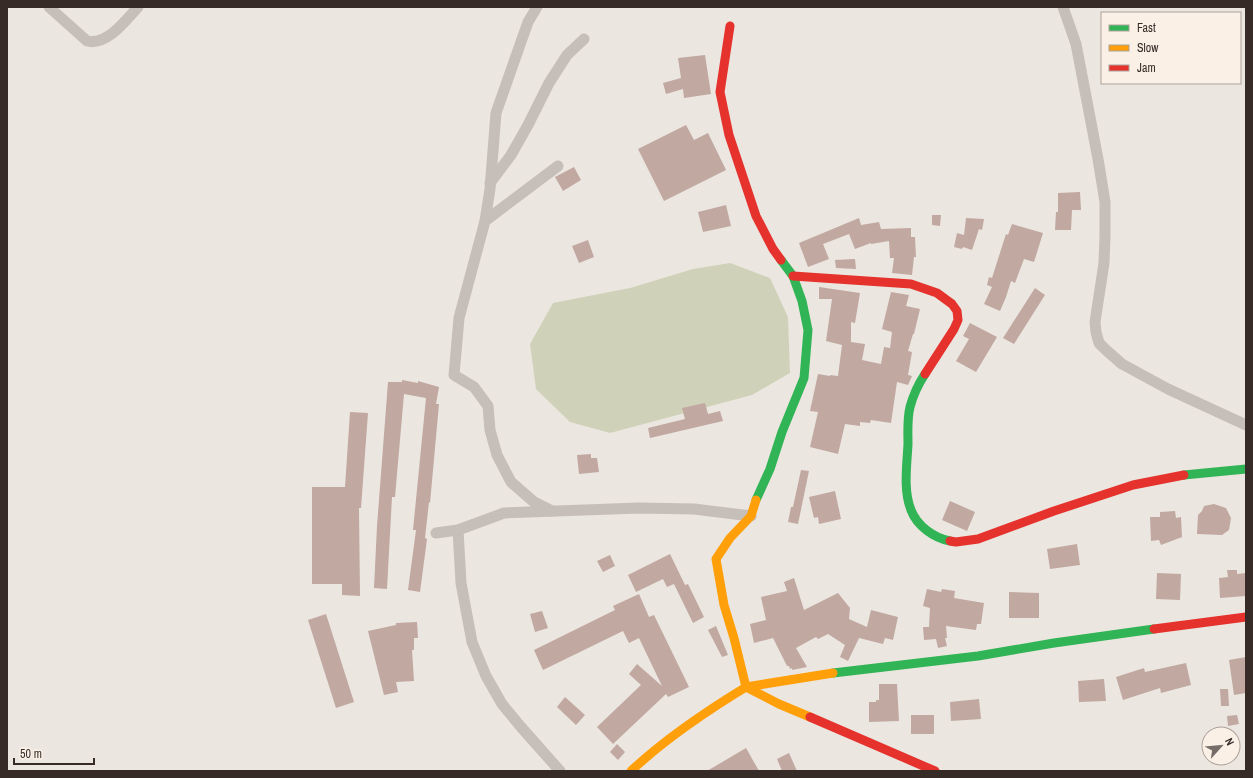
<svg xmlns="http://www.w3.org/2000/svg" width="1253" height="778" font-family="'Archivo Narrow',sans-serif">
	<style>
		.green { fill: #cfd2b9 }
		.building { fill: #c1a8a1 }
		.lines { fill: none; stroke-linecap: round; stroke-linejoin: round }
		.street { stroke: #c6beb8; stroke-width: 11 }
		.fast { stroke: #30b455; stroke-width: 9 }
		.slow { stroke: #ff9f0a; stroke-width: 9 }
		.jam { stroke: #e5322d; stroke-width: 9 }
	</style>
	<rect width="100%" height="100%" fill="#ece6e0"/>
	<!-- green -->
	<path class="green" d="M730,263l40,15 18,39 2,56 -38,22 -142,38 -40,-11 -34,-33 -6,-45 23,-41 77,-15 63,-19z"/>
	<!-- building -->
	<g class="building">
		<path d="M705,55l6,39 -27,4 -1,-9 -17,5 -3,-11 18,-5 -3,-20z"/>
		<path d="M686,125l8,15 14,-7 18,37 -62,31 -26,-52z"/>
		<path d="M574,167l7,13 -18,11 -8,-14z"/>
		<path d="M1080,192l1,18h-9l-1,20h-16l1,-18h2v-19z"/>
		<path d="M726,205l5,21 -28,6 -5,-20z"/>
		<path d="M932,215h9l-1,11 -8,-1z"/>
		<path d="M859,218l2,7 18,-3 2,7 30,-1v9h4l1,20h-2l-2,18 -20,-2 2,-15h-4l-1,-17 -18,3v-1l-16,6 -6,-15 -26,10 6,15 -21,8 -9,-24z"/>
		<path d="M966,218l18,1 -2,11 -3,-1 -7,21 -9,-3 -1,2 -8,-2 3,-14 7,2z"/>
		<path d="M1012,224l31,9 -9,29 -10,-3 -9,24 -4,-2 -5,16 -6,14 -16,-7 8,-17 -5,-2 2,-8 3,1 14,-44 2,1z"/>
		<path d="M588,240l6,17 -15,6 -7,-17z"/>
		<path d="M855,259l1,10 -20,-1 -1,-8z"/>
		<path d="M819,287l41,6 -5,30 -4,-1v20l14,2 -3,16 19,4 3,-17 6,1 2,-16 -10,-3 9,-37 18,3 -3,11 14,3 -6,25h-1l-5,17 4,1 -4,23 4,1 -4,9 -11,-3 -6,41 -20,-3 -1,3 -10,-1v4l-15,-2 -7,30 -28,-7 8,-35 -8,-1 8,-37 12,2v-1l8,1 4,-31 -16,-4 6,-42h-13z"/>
		<path d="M1035,288l10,7 -31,49 -11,-6z"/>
		<path d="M970,323l27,14 -21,35 -20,-11 13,-22 -6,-3z"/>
		<path d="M402,380l16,3v-2l21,6 -3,17h3l-9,99 -1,-1 -4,36 2,1 -7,53 -12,-2 8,-60h-3l13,-132 -22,-4 -9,103h-3l-5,92 -13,-1 3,-62 11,-144h14z"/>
		<path d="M705,403l3,11 12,-3 3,10 -73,17 -2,-10 37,-9 -3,-11z"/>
		<path d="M350,412l18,1 -7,95h-2l1,88 -18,-1v-11h-30v-97h33z"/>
		<path d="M591,454v4h6l2,14 -20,2 -2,-19z"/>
		<path d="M801,470l8,1 -11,53 -10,-2 3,-15h2z"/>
		<path d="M835,491l6,28 -22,5 -1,-7 -4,1 -5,-21z"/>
		<path d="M950,501l25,11 -8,19 -25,-11z"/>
		<path d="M1214,504l12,4 5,10 -2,12 -7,5 -25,-1 1,-19 4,-4 2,-5z"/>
		<path d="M1175,511l1,7 5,-1 1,20 -21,8 -2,-5 -8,1 -1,-24h10v-5z"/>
		<path d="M1077,544l3,21 -30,4 -3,-20z"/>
		<path d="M670,554l15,31 3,-1 16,33 -11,6 -19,-39 -7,3 -4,-8 -27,13 -8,-17z"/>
		<path d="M610,555l5,11 -12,6 -6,-11z"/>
		<path d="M1227,570h10v4l9,-1v23l-26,2 -1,-20 9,-1z"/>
		<path d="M1157,573l24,1 -1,26 -24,-1z"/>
		<path d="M794,578l10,32 34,-17 12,15 -1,11 18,8 4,-17 27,7 -5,23 -8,-2 -2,6 -24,-6 -11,23 -8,-4 5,-12 -17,-11 -10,5 -2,-2 -20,11 11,19 -15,3v-2l-2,1 -1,-3h-2l-14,-28 -19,5 -4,-19 16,-4 -5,-23 26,-6 -3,-9z"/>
		<path d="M927,589l14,3 1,-3 13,2 -1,7 30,5 -3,21h-4l-1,6 -30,-4 1,12h-2l2,8 -9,2 -2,-9 -12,1 -1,-13h6l1,-19 -7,-2z"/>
		<path d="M1009,592l30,1v25h-30z"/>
		<path d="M639,594l10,23 5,-2 35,72 -21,10 -2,-3 -53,50 -16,-17 44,-42 -12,-11 8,-10 25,22 -23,-48 -10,5 -6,-12 -80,39 -9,-20 81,-40 -2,-4z"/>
		<path d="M542,611l6,17 -13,4 -5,-18z"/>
		<path d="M326,614l28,88 -18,6 -28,-88z"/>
		<path d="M417,622l1,16h-4v12h-2l2,31 -18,1 2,10 -14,3 -16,-64 28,-6v-2z"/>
		<path d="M716,626l12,29 -6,2 -14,-27z"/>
		<path d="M1246,657v36l-12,2 -5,-35z"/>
		<path d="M1186,663l5,22 -30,8 -1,-5 -37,12 -7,-23 28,-9 1,4z"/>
		<path d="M1104,679l2,22 -27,1 -1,-21z"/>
		<path d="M879,684h18l2,37 -30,1v-20h7v-2h3z"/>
		<path d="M1220,689h8l1,17h-8z"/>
		<path d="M565,697l20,18 -9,10 -19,-18z"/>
		<path d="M979,699l2,20 -30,2 -1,-19z"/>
		<rect x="911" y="715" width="23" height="19"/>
		<path d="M1237,715l2,9 -11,2 -1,-10z"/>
		<path d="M617,744l8,8 -7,8 -8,-8z"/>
		<path d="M746,748l13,23h-52z"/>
		<path d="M789,753l8,18h-15l-5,-12z"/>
	</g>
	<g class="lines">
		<!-- street -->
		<g class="street">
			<path d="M49,7l38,34c20,5 39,-21 51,-34"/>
			<path d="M1063,7l13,37 22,115 7,43v34l-1,27 -9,59 1,10 3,11 7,7 16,14 46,25 78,36"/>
			<path d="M490,183l21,-28 17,-30 21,-42 18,-28 17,-16"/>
			<path d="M485,221l5,-32 6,-76 32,-91 9,-15"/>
			<path d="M552,511l-18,-9 -23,-20 -14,-27 -7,-25 -2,-24 -14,-19 -20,-12 5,-57 26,-97 73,-55"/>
			<path d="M458,530l3,53 11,59 14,34 16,28 19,23 39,44"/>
			<path d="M436,533l22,-3 46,-17 135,-5 55,1 57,7"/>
		</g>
		<!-- fast -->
		<g class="fast">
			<path d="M925,374c-6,9 -12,22 -15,33 -3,12 -2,25 -2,37 -1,21 -5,46 3,66 6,16 23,28 39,31"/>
			<path d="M1184,475l62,-6"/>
			<path d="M756,500l14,-31 12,-37 22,-54 4,-48 -6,-29 -9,-25 -12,-16"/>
			<path d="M833,673l145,-17 76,-13 100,-14"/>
		</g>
		<!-- slow -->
		<g class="slow">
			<path d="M756,500l-5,16 -21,22 -14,21 8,46 10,33 12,49 87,-14"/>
			<path d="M631,771c35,-33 74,-59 115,-84l33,17 31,13"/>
		</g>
		<!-- jam -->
		<g class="jam">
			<path d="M730,26l-10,66 9,43 27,81 17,33 8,11"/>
			<path d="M793,276l118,8 26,9 15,11 5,7 1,9 -4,9 -29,45"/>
			<path d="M950,541l6,1 22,-3 76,-28 79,-26 51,-10"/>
			<path d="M1154,629l92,-12"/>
			<path d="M810,717l125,54"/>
		</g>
	</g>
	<!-- border -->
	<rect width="1253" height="778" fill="none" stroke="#372b27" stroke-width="16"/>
	<!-- legend -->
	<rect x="1101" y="12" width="140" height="72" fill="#faf0e6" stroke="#aca19a"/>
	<rect x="1109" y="25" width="20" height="6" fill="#30b455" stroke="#aca19a"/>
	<text x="1137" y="32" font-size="12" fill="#372b27">Fast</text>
	<rect x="1109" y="45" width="20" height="6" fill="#ff9f0a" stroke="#aca19a"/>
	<text x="1137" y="52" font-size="12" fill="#372b27">Slow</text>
	<rect x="1109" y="65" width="20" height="6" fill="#e5322d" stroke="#aca19a"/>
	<text x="1137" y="72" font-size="12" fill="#372b27">Jam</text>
	<!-- north arrow -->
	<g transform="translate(1221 746) rotate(63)"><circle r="19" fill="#faf0e6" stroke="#aca19a"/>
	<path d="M0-3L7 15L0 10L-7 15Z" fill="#766c68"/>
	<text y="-6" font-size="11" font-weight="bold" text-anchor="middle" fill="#372b27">N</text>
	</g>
	<!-- scale -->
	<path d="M14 758v6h80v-6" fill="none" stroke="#372b27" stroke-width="2"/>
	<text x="20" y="758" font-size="12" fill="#372b27" stroke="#faf0e6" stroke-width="3" paint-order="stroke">50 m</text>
</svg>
